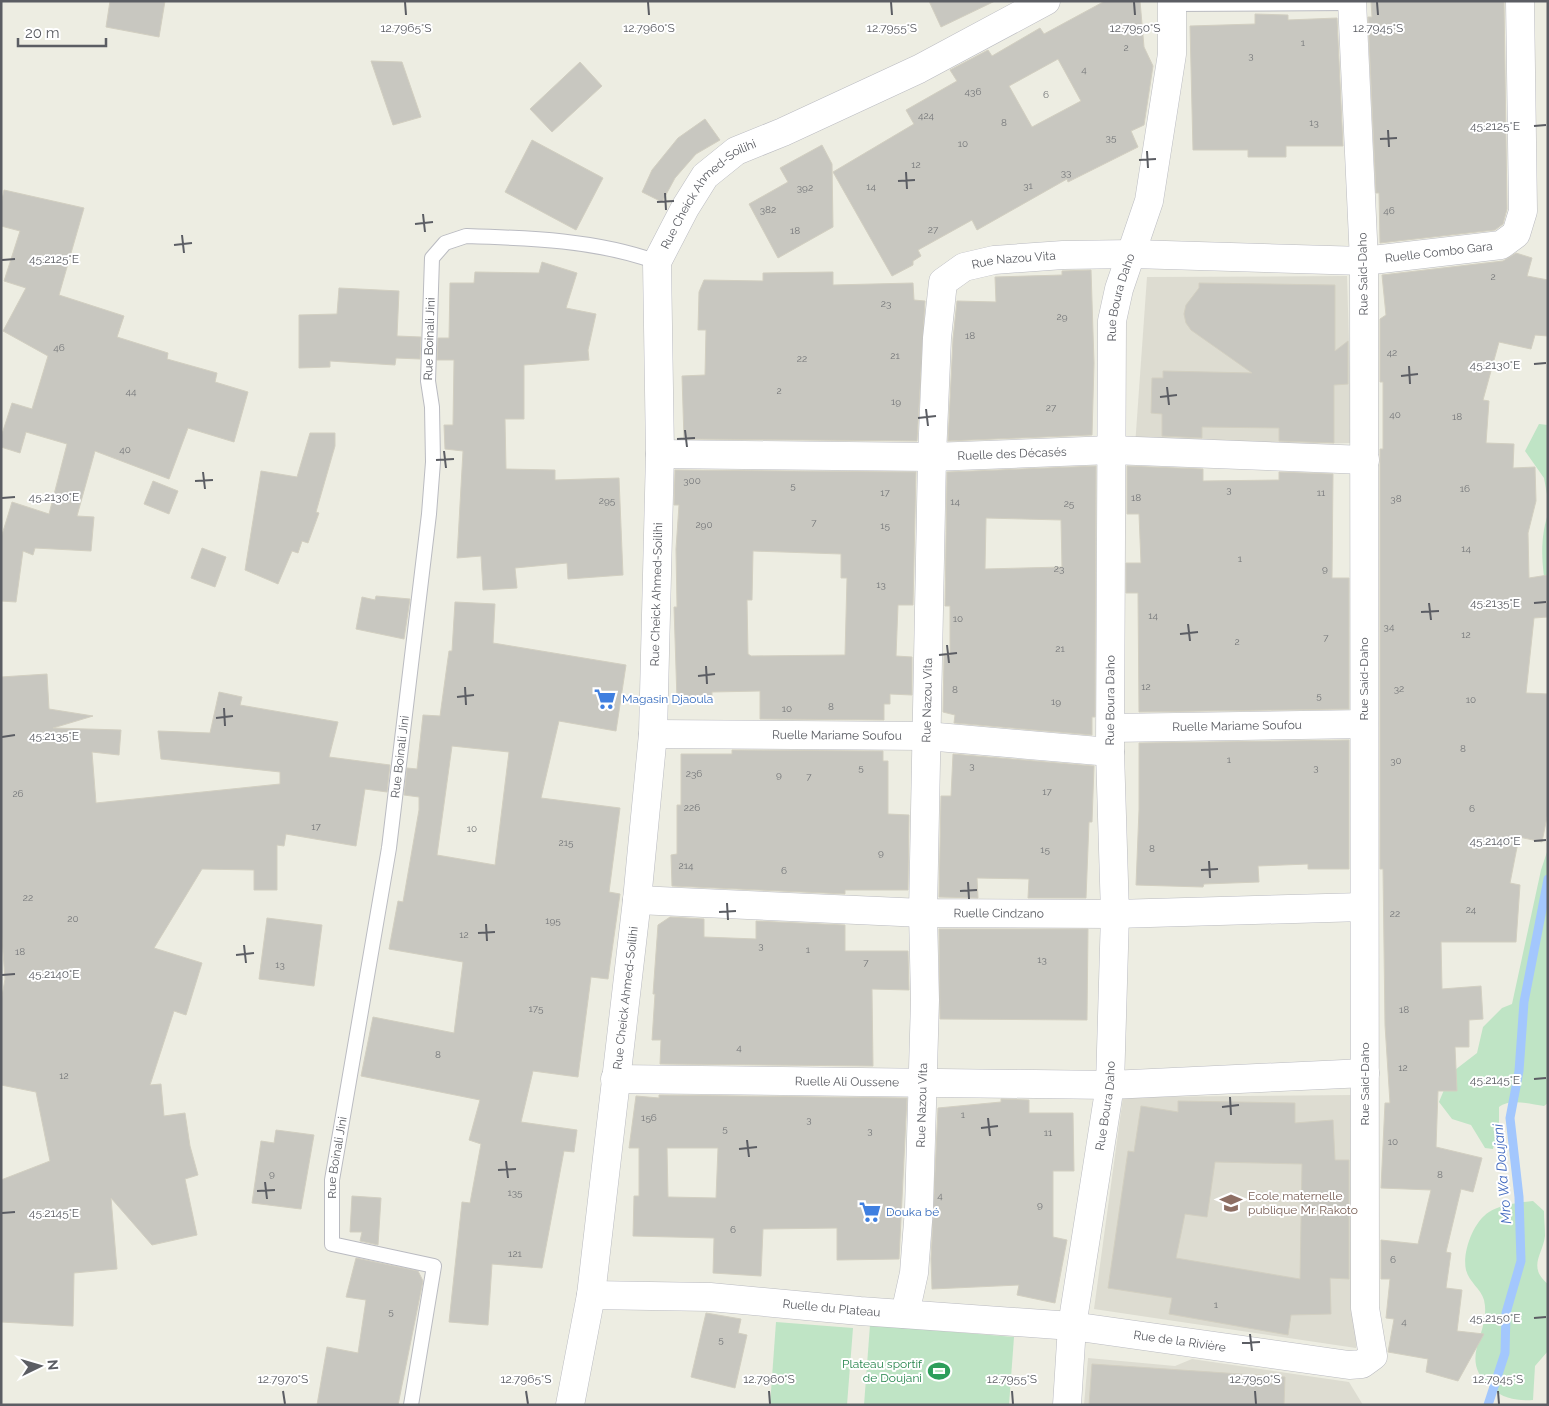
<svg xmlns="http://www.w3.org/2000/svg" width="1549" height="1406" font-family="Raleway,sans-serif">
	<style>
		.education { fill: #dddcd1 }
		.green { fill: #bfe4c5 }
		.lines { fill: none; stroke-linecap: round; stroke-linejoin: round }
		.stream { stroke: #a3c7fd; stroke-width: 9 }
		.building { fill: #c8c7c0; stroke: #d2cfc1; fill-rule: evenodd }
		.lane-casing { stroke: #babbc1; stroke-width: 16 }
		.street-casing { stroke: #babbc1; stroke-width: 29 }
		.lane { stroke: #fff; stroke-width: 14 }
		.street { stroke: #fff; stroke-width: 28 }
		.ticks { fill: none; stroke: #5b5d63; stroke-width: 2 }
		.labels { text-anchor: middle; stroke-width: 4; stroke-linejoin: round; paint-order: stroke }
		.number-label { font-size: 10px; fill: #76787a }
		.street-label { font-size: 12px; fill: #5b5d63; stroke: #fff }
		.shop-label { font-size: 12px; fill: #366cbe; stroke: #fff; text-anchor: start }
		.education-label { font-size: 12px; fill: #785e54; stroke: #fff; text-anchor: start }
		.leisure-label { font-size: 12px; fill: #27864d; stroke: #fff; text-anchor: end }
		.water-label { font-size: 14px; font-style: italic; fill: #466dc0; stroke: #fff }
		.ticks-label { font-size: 12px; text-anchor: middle; fill: #5b5d63; stroke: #fff; stroke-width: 4; stroke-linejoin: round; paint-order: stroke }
	</style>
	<rect width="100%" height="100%" fill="#edede2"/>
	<!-- education -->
	<g class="education">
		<path d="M1347,276l5,167 -217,3 12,-169z"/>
		<path d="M1352,1095l4,253 -262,-39 29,-212z"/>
		<path d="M1088,1358l87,8 17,-7 157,23 14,23h-279z"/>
	</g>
	<!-- green -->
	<g class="green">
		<path d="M1539,424l9,1v75l-4,-22 -19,-27z"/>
		<path d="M1548,514v89c-5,-30 -10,-60 0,-89z"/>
		<path d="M1548,849v254l-4,3c-13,-2 -34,-8 -45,1v18l-6,24 -8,-1 -14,-23 -19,-6 -13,-17 12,-29 26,-20 6,-26 19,-19 10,-4 29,-134z"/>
		<path d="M1533,1201l11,10c0,8 1,17 1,25 -2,18 -18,31 3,48v67l-13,15 -2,34c-16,1 -29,-1 -42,-12 -35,-30 1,-55 -7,-88 -3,-11 -15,-18 -18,-30 -4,-17 7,-48 23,-58 10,-7 31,-10 44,-11z"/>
		<path d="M776,1322l77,6 -6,77h-77z"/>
		<path d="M870,1325l144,12 -5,68h-145z"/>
	</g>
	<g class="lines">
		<!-- stream -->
		<path class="stream" d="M1488,1405l17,-52 1,-40 15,-52 -2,-64 -9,-79 9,-47 5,-69 24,-123"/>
	</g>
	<!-- building -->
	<g class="building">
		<path d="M110,1h55l-6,36 -53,-10z"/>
		<path d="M929,1h66l-54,26z"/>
		<path d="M1105,1h35l4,46 9,19 -9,59 -13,6 7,16 -70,35 -1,-3 -90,51 -5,-10 -54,30 3,6 -8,5v4l-21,11 -59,-104 81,-48 -8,-14 51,-29 -7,-11 38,-20 4,6 48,-28 4,6zM1058,59l23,42 -49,26 -23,-41z"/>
		<path d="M1371,1h133l3,208 -4,15 -8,6 -115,13 -1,-50h-3l-8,-176h4z"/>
		<path d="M1255,14l33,1v5l49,-2 6,128h-57v11h-38v-7h-55l-3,-124 65,-2z"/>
		<path d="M371,61l31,1 19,55 -28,8z"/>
		<path d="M580,62l22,24 -50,46 -22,-23z"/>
		<path d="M705,119l15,21 -24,14 -21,24 -13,24 -20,-10 10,-22 26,-32z"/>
		<path d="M532,140l71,38 -27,52 -71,-38z"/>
		<path d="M822,145l10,19 1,63 -55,31 -29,-54 39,-22 -8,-14z"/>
		<path d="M4,190l80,18 -25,87 65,21 -7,21 51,16 -1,6 50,14 -2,9 33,10 -14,50 -46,-14 -19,51 -74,-28 -18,65 17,1 -3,34 -56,-3 -2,7 -10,-4 -7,51 -15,-1v-63l11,-36 37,12 18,-70 -41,-12 -6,21 -19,-6v-10l11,-34 20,6 16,-53 -45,-25 23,-43 -22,-7 16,-50 -19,-5v-21z"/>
		<path d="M1516,253l16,5 -5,18 21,4v56l-13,-1 -4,14 -32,-7 -16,58 6,1 -3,42 28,1 -1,24 22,-1 1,34 -8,32 1,45 19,-3v42l-14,1 -8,75 22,1v118l-6,30 -23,-5 -9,46 10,2 -4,57h-75l1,47 39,-3 2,33 -14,1v27h-14l2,44h-19l-2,56 46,11 -9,34 -12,-3 -15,63 5,1 -5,35 16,2 -5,41 27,3 -26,47 -32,-9 2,-13 -40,-7 6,-33 -8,-1 4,-39h-9v-39l37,4 13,-54 -50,-2 4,-85h5l-5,-78 -2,-156h-3v-420h3v-67h-3v-63l6,-4 -4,-40 121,-14z"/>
		<path d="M542,262l35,11 -11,35 30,6 -8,36 1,10 -65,5v54h-19l1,50 49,1v10l64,-2 4,97 -55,4 -1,-16 -52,5 2,20 -34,2 -2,-34 -24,2 6,-107 -18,-2 -1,-24h9l1,-65h-17l1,-22h11l1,-55h24l1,-11 64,1z"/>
		<path d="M1091,270l3,93 -2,72 -144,6 5,-102 4,-38 39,1 -1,-25 67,-2v-4z"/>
		<path d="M833,272v13l80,-2 1,17 11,1 -8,140 -233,-2 -2,-63 23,-1 1,-45h-8l1,-38 5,-12 59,1v-8z"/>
		<path d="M1199,283l136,2v66l13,-10v43l-14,1v58l-55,-2v-13l-77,-1v11l-40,-2v-22l-11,-1 1,-35h11v-7l89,2 -61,-43 -5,-7 -2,-9 2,-9 13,-17z"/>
		<path d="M339,288l60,3 -2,45 24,1 -1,22 -24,-1 -1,7 -65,-4v6l-31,1v-53l38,-1z"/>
		<path d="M310,433h25v13l-19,66 3,1 -11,30 -6,-2 -4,12 -6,-2 -14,33 -33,-14 16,-99 36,6z"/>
		<path d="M1096,466l-1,251h-3v18l-138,-12 1,-8 -12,-3 1,-55v-2l6,1v-50h-5l2,-134zM986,518l75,2 1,47 -77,2z"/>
		<path d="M1127,466l76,3v12l76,-1v-8l54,2 -1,104h17v131l-210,3 -1,-119h-12v-30h15l-2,-49h-12z"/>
		<path d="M675,470l241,2 -3,133h-15l-2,51 16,1v38l-22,-1v10h-6v16l-124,-1v-28l-48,1v8h-35l-3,-93h3l-1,-58 3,-44h-5zM753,551l88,3v24h6l-2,77 -94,1 -3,-2 -1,-54h5z"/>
		<path d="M153,481l25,10 -9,23 -25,-10z"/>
		<path d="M202,548l24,9 -11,30 -24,-9z"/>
		<path d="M376,596l34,3 -6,40 -48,-10 6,-32 13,3z"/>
		<path d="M455,602l40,2 -2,39 133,22 -10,66 -57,-10 -18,77 79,10 -11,84 11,2 -12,85 -17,-2 -13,100 -45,-6 -12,51 56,8 -3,22 -10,-1 -22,117 -50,-4 -4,61 -39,-3 13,-120 8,1 11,-59 -12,-4 11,-40 -119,-24 12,-59 81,16 9,-71 -74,-13 9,-48 5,1 16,-92v-13l-15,-2 3,-27 10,1 6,-54 17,1 9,-65h3zM452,746l57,6 -14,113 -58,-10z"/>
		<path d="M47,674l2,35 44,7 -40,12 68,2 -2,25 -27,-3 4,51 184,-19v-12l-119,-13 -3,-28 52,2 9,-41 23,5 -2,8 98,17 -9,35 61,8 -3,27 -22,-3 -9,57 -70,-12 -2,12 -7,-1v45h-23v-20l-52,-1 -48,79 48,15 -16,52 -12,-4 -24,74 11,-1 3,32 21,-3 5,33 8,29 -13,4 12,56 -45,10 -41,-47 6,71 -43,4 -1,53 -72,-4v-142l49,-19 -14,-69 -35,-7v-83l4,-23 -4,-54v-248z"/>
		<path d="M1349,740v129h-41v-5l-50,2 1,16 -55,2 -1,3 -67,-2 3,-75v-67z"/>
		<path d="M732,750l151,1v10h5v53l21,1 -1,75h-63v4l-173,-8 -1,-31 6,-1v-49h4v-51h51z"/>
		<path d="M953,754l141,12 -2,56h-3l-3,76h-58l1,-19 -52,-1 1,20 -39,-1 2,-101h10z"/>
		<path d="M670,917l34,2v18l52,2v-18l89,4v26h63l1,39 -37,-1 1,77 -213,-2 1,-24h-9l3,-46h-2l5,-69z"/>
		<path d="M267,918l55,7 -8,61 -55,-7z"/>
		<path d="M939,929h149l-1,91 -147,-1z"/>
		<path d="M659,1095l248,3 -8,161 -62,1v-32l-74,1 -2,47 -48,-3 1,-35 -81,-2 1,-40h5v-48h-10l7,-52 23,2zM667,1148h51l-2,50 -48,-1z"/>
		<path d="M1001,1099l28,1v13h44l1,58h-21v66l14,3 -12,63 -38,-8 2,-10 -87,4 -1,-30 7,-151 63,-6z"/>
		<path d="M1178,1101l117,2v20l38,-3 2,40h14v119l-19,-1 1,36 -40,1 -3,20 -119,-21 3,-16 -64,-10 20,-137 6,1 7,-46 37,6zM1215,1162l87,2 -2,115 -124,-21 9,-44 22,3z"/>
		<path d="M276,1130l38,5 -13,74 -49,-6 9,-62 13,2z"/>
		<path d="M352,1196l29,2 -3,47 -18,-4 2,-9h-12z"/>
		<path d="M356,1258l62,13 5,10 -25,124h-81l10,-58 31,6 8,-53 -20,-3z"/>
		<path d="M706,1313l35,6 -3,14 9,2 -12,53 -44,-11z"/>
		<path d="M1092,1364l193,13 -1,28h-195z"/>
	</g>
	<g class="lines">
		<!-- lane casing -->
		<g class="lane-casing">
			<g id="lane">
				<path d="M1172,4l180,-1"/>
				<path id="s1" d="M411,1405l23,-139 -102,-22v-64l57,-332 40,-334 4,-52 -1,-55 -4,-26 4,-123 13,-15 21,-7c64,2 130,4 191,26"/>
			</g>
		</g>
		<!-- street casing -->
		<g class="street-casing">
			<g id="street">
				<path id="s2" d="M660,454l272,3 179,-7 254,10"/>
				<path id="s3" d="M1111,728l253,-4"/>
				<path id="s4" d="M653,734l273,2 184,16"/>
				<path id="s5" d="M637,900l286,13 192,1 248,-7"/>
				<path id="s6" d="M615,1079l495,6 255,-12"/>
				<path id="s7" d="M591,1295l119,2 150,14 212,15 277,39 13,-1 11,-8 -8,-48 -1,-1047 -12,-260"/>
				<path id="s8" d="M905,1314l9,-41 5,-64 6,-209 -2,-87 9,-456 5,-119 6,-56 21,-15 30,-7 69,-5 70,-1 231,7 137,-16 15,-11 7,-23 -3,-210"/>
				<path id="s9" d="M570,1405l21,-110 46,-395 16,-166 7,-280 -3,-192 28,-54 20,-32 31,-25 47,-19 136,-63 127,-68"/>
				<path id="s10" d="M1067,1405l5,-79 38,-241 5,-171 -5,-162 2,-431 7,-32 30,-88 23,-147v-53"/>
			</g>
		</g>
		<!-- lane -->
		<use href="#lane" class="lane"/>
		<!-- street -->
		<use href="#street" class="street"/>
	</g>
	<!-- ticks -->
	<path class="ticks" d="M405,2l1,13M648,2l1,13M891,2l1,13M1134,2l1,13M1377,2l1,13M1534,126l12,-1M1388,130l1,17M1380,139l17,-1M1147,151l1,17M1139,160l17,-1M906,172l1,17M898,181l17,-1M665,193l1,17M657,202l17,-1M423,214l2,18M415,224l18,-2M182,235l2,18M174,245l18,-2M2,260l13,-1M1534,364l12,-1M1409,366l1,18M1401,376l17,-2M1167,387l2,18M1160,397l17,-2M926,409l2,17M918,418l18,-2M685,430l2,17M677,439l18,-1M444,451l2,17M436,460l18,-1M203,472l2,17M195,481l18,-1M2,498l13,-1M1429,603l2,17M1534,603l12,-1M1421,612l18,-1M1188,624l2,17M1180,634l18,-2M947,645l2,18M939,655l18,-2M706,666l1,18M698,676l17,-2M465,687l1,18M457,697l17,-2M224,708l1,18M216,718l17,-2M2,737l13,-2M1534,841l12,-1M1209,861l1,17M1201,870l17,-1M968,882l1,17M960,891l17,-1M727,903l1,17M719,912l17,-1M486,924l1,17M478,933l17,-1M244,945l2,18M236,955l18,-2M2,975l13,-1M1534,1079l12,-1M1230,1097l1,18M1222,1107l17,-2M988,1118l2,18M981,1128l17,-2M747,1140l2,17M739,1149l18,-2M506,1161l2,17M498,1170l18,-1M265,1182l2,17M257,1191l18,-1M2,1213l13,-1M1534,1318l12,-1M1250,1334l2,17M1242,1343l18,-1M283,1391l2,13M526,1391l2,13M769,1391l1,13M1012,1391l1,13M1255,1391l1,13M1498,1391l1,13"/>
	<!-- icons -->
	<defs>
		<g id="supermarket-bare" transform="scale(1.725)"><path d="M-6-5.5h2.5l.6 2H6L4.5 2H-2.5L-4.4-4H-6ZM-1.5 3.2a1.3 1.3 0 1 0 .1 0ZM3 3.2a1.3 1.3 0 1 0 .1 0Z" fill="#3f7fe0" stroke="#fff" stroke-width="2.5" paint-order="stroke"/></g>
		<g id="school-bare" transform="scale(1.725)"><path d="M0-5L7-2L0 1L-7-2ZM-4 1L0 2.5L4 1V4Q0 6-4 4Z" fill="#8d6e63" stroke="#fff" stroke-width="2.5" paint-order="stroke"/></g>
		<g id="stadium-bare" transform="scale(1.725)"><path d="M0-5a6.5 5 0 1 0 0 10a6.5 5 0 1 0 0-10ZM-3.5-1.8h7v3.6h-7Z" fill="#2e9e5b" stroke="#fff" stroke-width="2.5" paint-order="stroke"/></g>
	</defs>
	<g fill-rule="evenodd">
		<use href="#supermarket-bare" x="605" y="699"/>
		<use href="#school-bare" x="1231" y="1203"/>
		<use href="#supermarket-bare" x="870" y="1212"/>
		<use href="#stadium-bare" x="939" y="1371"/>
	</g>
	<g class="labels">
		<!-- number labels -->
		<g class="number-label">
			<text x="1303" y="46">1</text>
			<text x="1126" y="51">2</text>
			<text x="1251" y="59">3</text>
			<text x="1084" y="73">4</text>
			<text x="973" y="95">436</text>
			<text x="1046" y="98">6</text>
			<text x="926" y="119">424</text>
			<text x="1004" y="126">8</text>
			<text x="1314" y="126">13</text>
			<text x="1111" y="141">35</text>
			<text x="963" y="147">10</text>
			<text x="916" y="168">12</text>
			<text x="1066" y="176">33</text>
			<text x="1028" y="189">31</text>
			<text x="871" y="190">14</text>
			<text x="805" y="191">392</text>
			<text x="768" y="213">382</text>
			<text x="1389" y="214">46</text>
			<text x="933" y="233">27</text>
			<text x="795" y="234">18</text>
			<text x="1493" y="280">2</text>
			<text x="886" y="307">23</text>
			<text x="1062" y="320">29</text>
			<text x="970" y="339">18</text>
			<text x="59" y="351">46</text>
			<text x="1392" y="356">42</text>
			<text x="895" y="359">21</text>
			<text x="802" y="362">22</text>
			<text x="779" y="394">2</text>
			<text x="131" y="395">44</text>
			<text x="896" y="405">19</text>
			<text x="1051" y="411">27</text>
			<text x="1395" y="418">40</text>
			<text x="1457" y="420">18</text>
			<text x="125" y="453">40</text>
			<text x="692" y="484">300</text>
			<text x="793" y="489">5</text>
			<text x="1465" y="492">16</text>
			<text x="1229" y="493">3</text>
			<text x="885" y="496">17</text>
			<text x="1321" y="496">11</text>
			<text x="1136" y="501">18</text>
			<text x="1396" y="502">38</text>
			<text x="607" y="504">295</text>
			<text x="955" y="505">14</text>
			<text x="1069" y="507">25</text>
			<text x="814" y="526">7</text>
			<text x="704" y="528">290</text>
			<text x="885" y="529">15</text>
			<text x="1466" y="552">14</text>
			<text x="1240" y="562">1</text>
			<text x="1059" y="572">23</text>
			<text x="1325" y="572">9</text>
			<text x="881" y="588">13</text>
			<text x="1153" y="619">14</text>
			<text x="958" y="622">10</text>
			<text x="1389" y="630">34</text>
			<text x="1466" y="638">12</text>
			<text x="1326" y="641">7</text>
			<text x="1237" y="645">2</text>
			<text x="1060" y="652">21</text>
			<text x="1146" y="690">12</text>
			<text x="1399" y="692">32</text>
			<text x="955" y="693">8</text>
			<text x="1319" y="699">5</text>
			<text x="1471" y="703">10</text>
			<text x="1056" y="705">19</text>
			<text x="831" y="710">8</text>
			<text x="787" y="712">10</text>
			<text x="1463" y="752">8</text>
			<text x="1229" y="763">1</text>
			<text x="1396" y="764">30</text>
			<text x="972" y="769">3</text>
			<text x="861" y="771">5</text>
			<text x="1316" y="771">3</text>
			<text x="694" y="777">236</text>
			<text x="779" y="778">9</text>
			<text x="809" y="780">7</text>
			<text x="1047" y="795">17</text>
			<text x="18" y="797">26</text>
			<text x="692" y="811">226</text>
			<text x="1472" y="812">6</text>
			<text x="316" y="830">17</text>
			<text x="472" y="832">10</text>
			<text x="566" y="846">215</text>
			<text x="1152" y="852">8</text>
			<text x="1045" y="853">15</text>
			<text x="881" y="856">9</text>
			<text x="686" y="869">214</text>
			<text x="784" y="874">6</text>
			<text x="28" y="901">22</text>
			<text x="1471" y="913">24</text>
			<text x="1395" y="917">22</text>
			<text x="73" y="922">20</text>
			<text x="553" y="924">195</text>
			<text x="464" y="938">12</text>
			<text x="761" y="949">3</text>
			<text x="808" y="953">1</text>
			<text x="20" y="955">18</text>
			<text x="1042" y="963">13</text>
			<text x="866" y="966">7</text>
			<text x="280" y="968">13</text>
			<text x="536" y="1012">175</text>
			<text x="1404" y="1013">18</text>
			<text x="739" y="1051">4</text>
			<text x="438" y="1058">8</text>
			<text x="1403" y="1071">12</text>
			<text x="64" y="1079">12</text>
			<text x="963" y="1118">1</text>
			<text x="649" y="1121">156</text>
			<text x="809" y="1123">3</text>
			<text x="725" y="1132">5</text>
			<text x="870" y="1134">3</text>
			<text x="1048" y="1136">11</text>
			<text x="1393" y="1145">10</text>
			<text x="272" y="1177">9</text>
			<text x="1440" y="1178">8</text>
			<text x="515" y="1196">135</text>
			<text x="940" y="1199">4</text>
			<text x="1040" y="1208">9</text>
			<text x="733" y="1233">6</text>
			<text x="515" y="1257">121</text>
			<text x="1393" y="1263">6</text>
			<text x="1216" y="1308">1</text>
			<text x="391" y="1315">5</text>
			<text x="1404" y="1325">4</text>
			<text x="721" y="1343">5</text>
		</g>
		<!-- street labels -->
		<g class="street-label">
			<text dy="4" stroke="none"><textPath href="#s9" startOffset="1236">Rue Cheick Ahmed-Soilihi</textPath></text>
			<text dy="4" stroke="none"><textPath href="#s8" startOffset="1536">Ruelle Combo Gara</textPath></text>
			<text dy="4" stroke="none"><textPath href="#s8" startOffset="1110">Rue Nazou Vita</textPath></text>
			<text transform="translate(1363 274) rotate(-91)" y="4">Rue Said-Daho</text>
			<text dy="4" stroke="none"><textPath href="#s10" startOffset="1112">Rue Boura Daho</textPath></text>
			<text dy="4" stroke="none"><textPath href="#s1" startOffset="1158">Rue Boinali Jini</textPath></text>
			<text dy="4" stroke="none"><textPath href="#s2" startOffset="352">Ruelle des Décasés</textPath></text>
			<text dy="4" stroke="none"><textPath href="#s9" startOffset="816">Rue Cheick Ahmed-Soilihi</textPath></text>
			<text transform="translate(1364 679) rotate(-90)" y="4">Rue Said-Daho</text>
			<text dy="4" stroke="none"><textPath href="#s8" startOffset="615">Rue Nazou Vita</textPath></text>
			<text dy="4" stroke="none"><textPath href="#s10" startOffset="708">Rue Boura Daho</textPath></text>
			<text dy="4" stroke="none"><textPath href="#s3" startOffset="126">Ruelle Mariame Soufou</textPath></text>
			<text dy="4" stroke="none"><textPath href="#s4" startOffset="184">Ruelle Mariame Soufou</textPath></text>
			<text dy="4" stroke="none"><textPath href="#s1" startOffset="738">Rue Boinali Jini</textPath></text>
			<text dy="4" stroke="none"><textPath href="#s5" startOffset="362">Ruelle Cindzano</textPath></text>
			<text dy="4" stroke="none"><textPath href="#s9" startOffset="411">Rue Cheick Ahmed-Soilihi</textPath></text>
			<text dy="4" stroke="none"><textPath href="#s6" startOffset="232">Ruelle Ali Oussene</textPath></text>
			<text transform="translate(1365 1084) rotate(-90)" y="4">Rue Said-Daho</text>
			<text dy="4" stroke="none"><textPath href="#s8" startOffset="210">Rue Nazou Vita</textPath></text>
			<text dy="4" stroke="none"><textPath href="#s10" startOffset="302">Rue Boura Daho</textPath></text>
			<text dy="4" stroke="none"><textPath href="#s1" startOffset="332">Rue Boinali Jini</textPath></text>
			<text dy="4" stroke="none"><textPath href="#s7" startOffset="241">Ruelle du Plateau</textPath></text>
			<text dy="4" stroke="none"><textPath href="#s7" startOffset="591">Rue de la Rivière</textPath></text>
		</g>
		<!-- shop labels -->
		<g class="shop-label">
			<text x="622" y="703">Magasin Djaoula</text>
			<text x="886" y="1216">Douka bé</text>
		</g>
		<!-- education labels -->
		<g class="education-label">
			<text x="1248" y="1200">Ecole maternelle<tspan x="1248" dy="14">publique Mr. Rakoto</tspan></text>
		</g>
		<!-- leisure labels -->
		<g class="leisure-label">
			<text x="922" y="1368">Plateau sportif<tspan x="922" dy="14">de Doujani</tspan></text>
		</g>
		<!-- water labels -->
		<g class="water-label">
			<text transform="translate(1502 1174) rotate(-95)" y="5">Mro Wa Doujani</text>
		</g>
	</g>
	<g class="ticks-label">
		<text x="406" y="32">12.7965°S</text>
		<text x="649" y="32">12.7960°S</text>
		<text x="892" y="32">12.7955°S</text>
		<text x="1135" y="32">12.7950°S</text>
		<text x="1378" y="32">12.7945°S</text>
		<text x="1495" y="130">45.2125°E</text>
		<text x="54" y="263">45.2125°E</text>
		<text x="1495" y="369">45.2130°E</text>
		<text x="54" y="501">45.2130°E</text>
		<text x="1495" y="607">45.2135°E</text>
		<text x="54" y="740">45.2135°E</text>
		<text x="1495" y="845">45.2140°E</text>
		<text x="54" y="978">45.2140°E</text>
		<text x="1495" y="1084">45.2145°E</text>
		<text x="54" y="1217">45.2145°E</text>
		<text x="1495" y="1322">45.2150°E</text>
		<text x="283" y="1383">12.7970°S</text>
		<text x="526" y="1383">12.7965°S</text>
		<text x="769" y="1383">12.7960°S</text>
		<text x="1012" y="1383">12.7955°S</text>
		<text x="1255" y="1383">12.7950°S</text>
		<text x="1498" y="1383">12.7945°S</text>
	</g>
	<!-- border -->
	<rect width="1549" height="1406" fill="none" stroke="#5b5d63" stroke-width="5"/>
	<!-- north arrow -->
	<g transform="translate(40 1366) rotate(85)" stroke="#ffffff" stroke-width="4" paint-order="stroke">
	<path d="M0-4L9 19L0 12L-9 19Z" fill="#5b5d63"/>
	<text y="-8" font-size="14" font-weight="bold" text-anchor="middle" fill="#5b5d63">N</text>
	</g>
	<!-- scale -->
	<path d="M18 38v8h88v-8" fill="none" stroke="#5b5d63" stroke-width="2.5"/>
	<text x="25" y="38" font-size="15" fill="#5b5d63" stroke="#ffffff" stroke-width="4" paint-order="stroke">20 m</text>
</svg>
